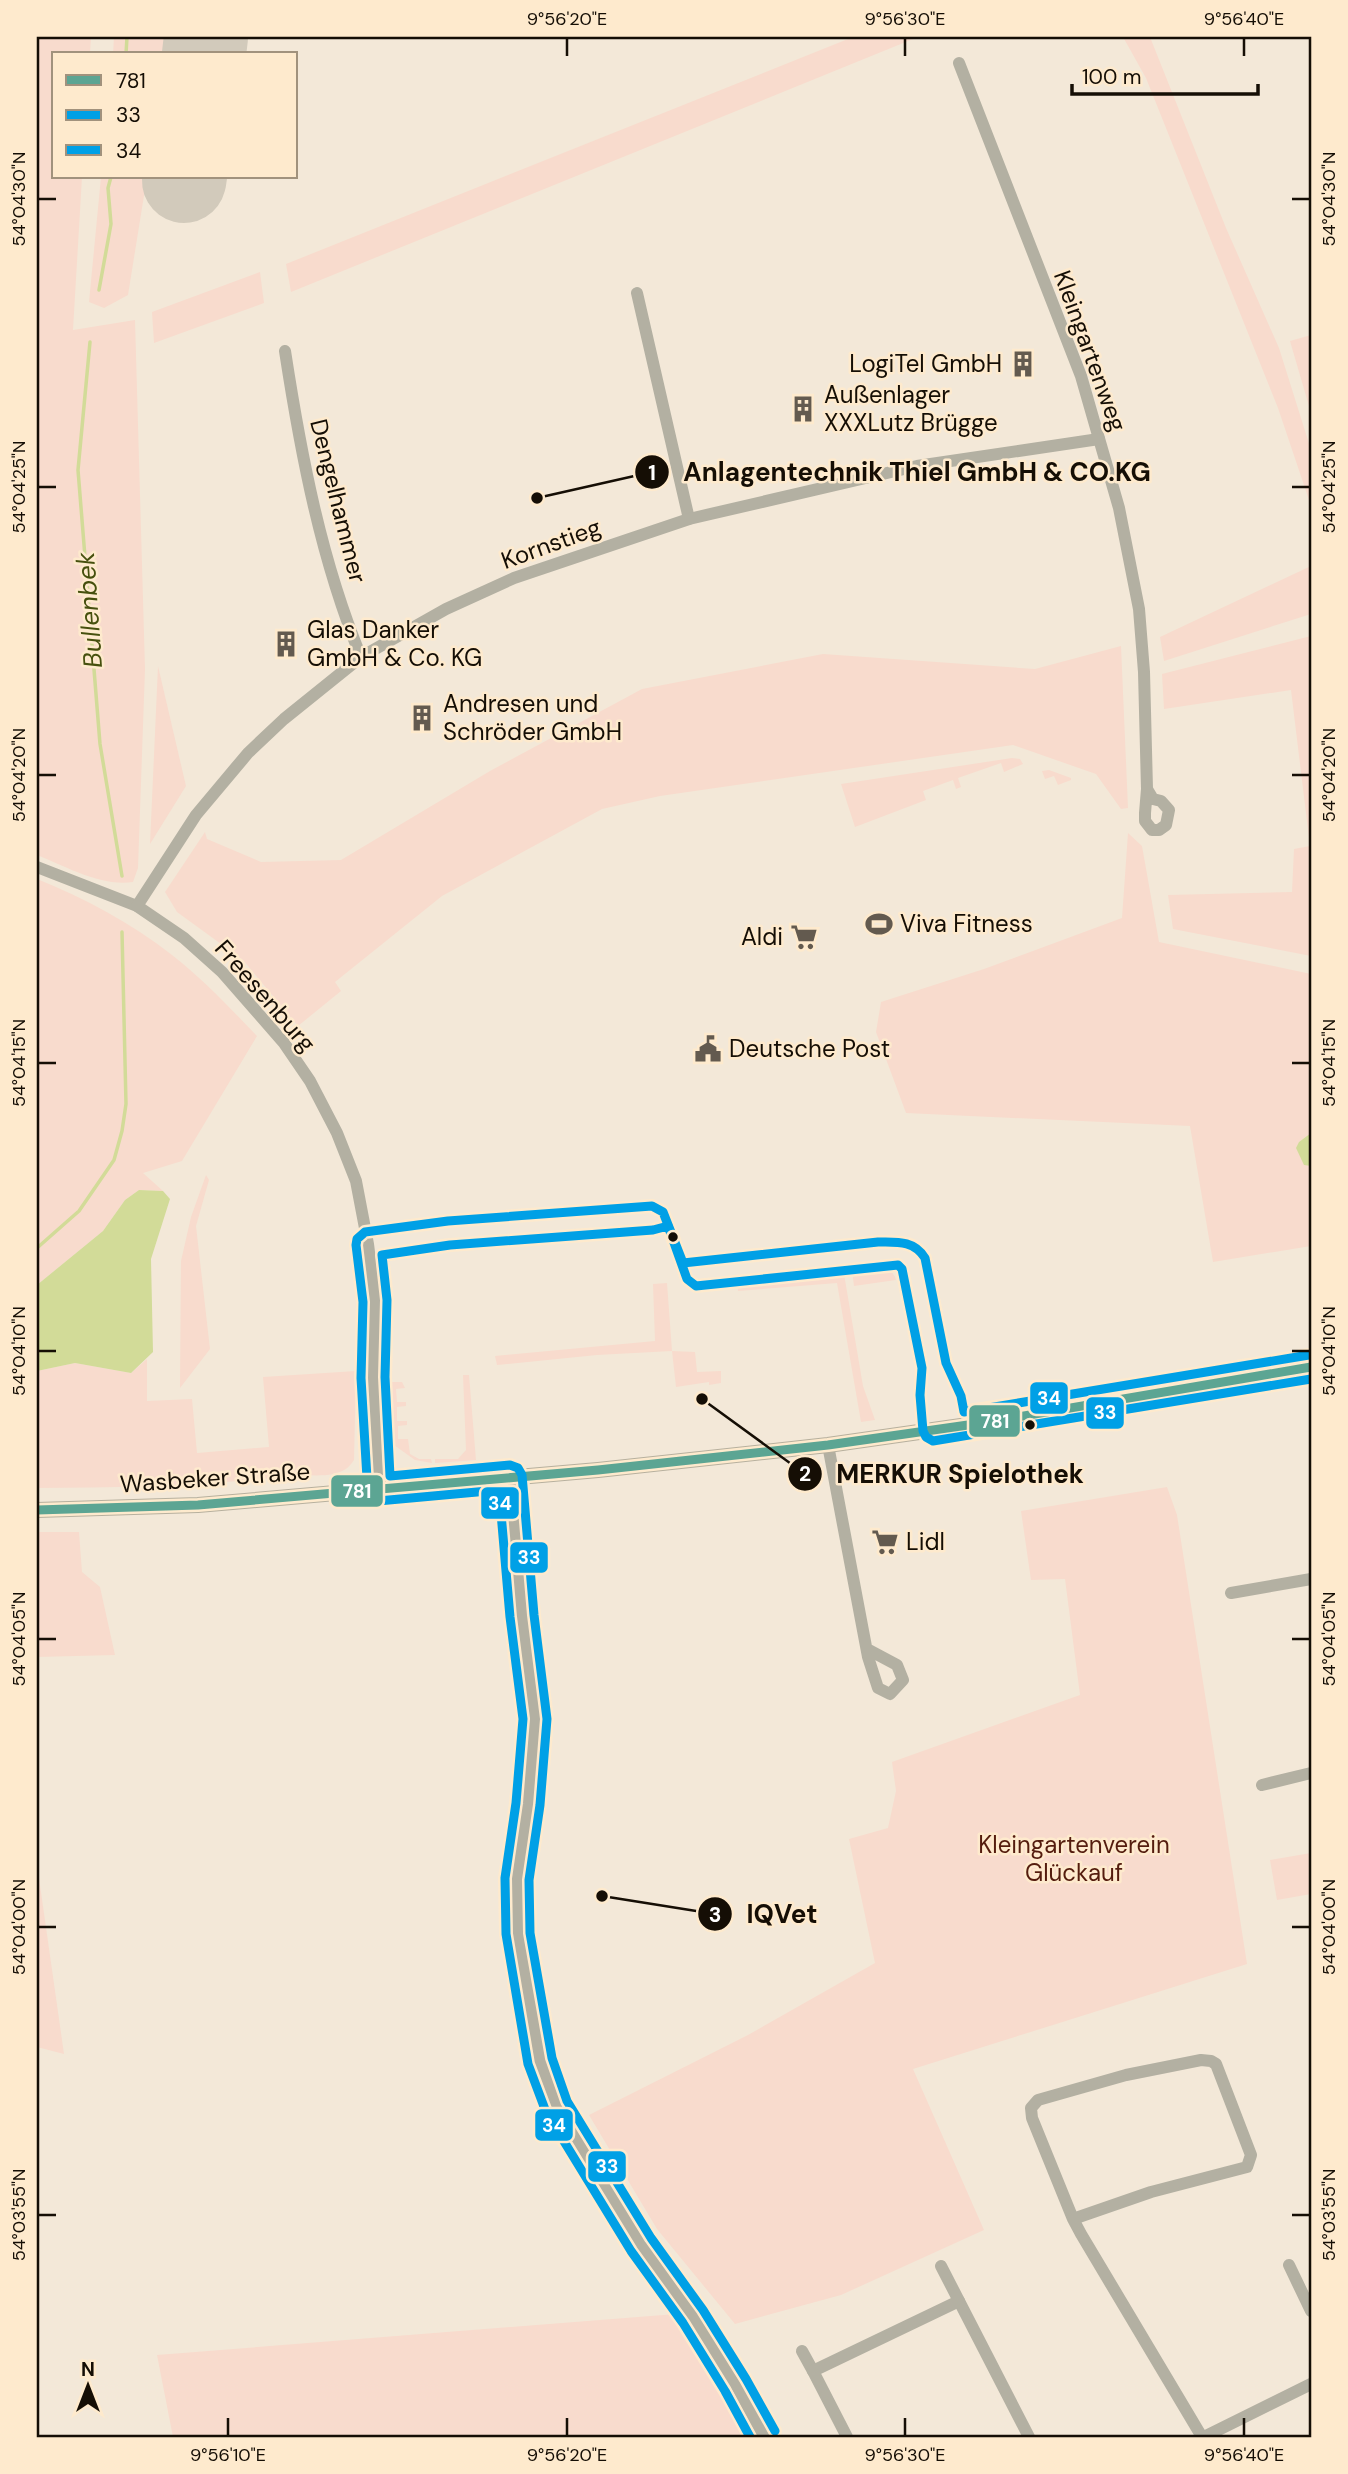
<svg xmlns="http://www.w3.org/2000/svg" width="1348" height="2474" font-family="'DM Sans',sans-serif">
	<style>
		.green { fill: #f8dbcd }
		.water { fill: #d2db98 }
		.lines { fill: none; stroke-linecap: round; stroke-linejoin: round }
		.stream { stroke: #d2db98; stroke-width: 3.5 }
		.runway { stroke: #d2cabb; stroke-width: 84 }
		.minor { stroke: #b3b0a2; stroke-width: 12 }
		.major { stroke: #b7b09e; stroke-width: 16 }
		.bus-1-casing { stroke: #feeacd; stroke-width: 14 }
		.bus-2-casing { stroke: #feeacd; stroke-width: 14 }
		.bus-3-casing { stroke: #feeacd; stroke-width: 14 }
		.bus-1 { stroke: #5ca593; stroke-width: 9 }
		.bus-2 { stroke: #00a0e6; stroke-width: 9 }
		.bus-3 { stroke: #00a0e6; stroke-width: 9 }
		.ticks { fill: none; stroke: #150e05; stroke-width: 2.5 }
		.bus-dot { fill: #150e05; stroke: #feeacd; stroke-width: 2.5 }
		.labels { text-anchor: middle; stroke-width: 5; stroke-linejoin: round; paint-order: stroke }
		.street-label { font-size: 24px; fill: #150e05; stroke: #feeacd }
		.poi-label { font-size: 24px; fill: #150e05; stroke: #feeacd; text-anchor: start }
		.park-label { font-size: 24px; fill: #541c0e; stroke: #feeacd }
		.water-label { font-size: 26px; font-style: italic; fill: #46500e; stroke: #feeacd }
		.leader { fill: none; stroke: #150e05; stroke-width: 2.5 }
		.callout-dot { fill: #150e05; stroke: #feeacd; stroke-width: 2.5 }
		.mark-label { font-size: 21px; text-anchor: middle; font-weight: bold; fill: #fff }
		.callout-label { font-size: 26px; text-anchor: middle; font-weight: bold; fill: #150e05; stroke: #feeacd; stroke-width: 5; stroke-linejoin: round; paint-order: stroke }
		.line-badge { stroke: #feeacd; stroke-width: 2.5 }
		.badge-label { font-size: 19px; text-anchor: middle; font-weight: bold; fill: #fff }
		.neatline { fill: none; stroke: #150e05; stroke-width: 2.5 }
		.ticks-label { font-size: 18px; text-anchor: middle; fill: #150e05 }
	</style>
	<rect width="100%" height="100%" fill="#f3e8d8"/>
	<!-- green -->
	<g class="green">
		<path d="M37,37h54l-1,17h-36v123h28l-9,153 62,-10 10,349 -7,199 -5,14c-32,5 -68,-16 -96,-27z"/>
		<path d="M114,37h54l-3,17h-52z"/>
		<path d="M853,37h65l-627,255 -5,-28z"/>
		<path d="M1123,37h27l76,191 53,120 32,102v56l-33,-98 -132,-330z"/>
		<path d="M101,177h46l-19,118 -24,13 -15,-6z"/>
		<path d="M260,272l4,31 -110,40 -2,-31z"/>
		<path d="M1311,335v78l-21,-72z"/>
		<path d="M1311,566v48l-147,47 -4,-24z"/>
		<path d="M1311,636v320l-138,-27 -5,-34 124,-3 2,-43 16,-3 -19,-156 -127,19 -2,-35z"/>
		<path d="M1121,646l7,162 -7,1 -25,-35 -83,-29 -353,51 -58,13 -160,87 -107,86 6,9 -43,35 -55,-66 -66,-48 -12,-20 40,-60 2,7 54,23 80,-2 149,-89 152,-82 181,-35 212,15z"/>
		<path d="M158,666l28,120 -36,58z"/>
		<path d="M1012,758l8,1 3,5 -19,8 -3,-9 -43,15 3,9 -5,2 -3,-9 -30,11 3,9 -71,27 -14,-43z"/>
		<path d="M1049,770l22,8v2l-13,5 -4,-9 -9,3 -3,-8z"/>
		<path d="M1128,833l14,13 17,96 152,32v159l-12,9 5,22 7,2v80l-98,16 -23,-136 -284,-13 -30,-81 5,-30 103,-33 138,-51z"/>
		<path d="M37,879c48,19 94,44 135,76 31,24 58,53 85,81l-75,125 -39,12 20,18 -24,-1 -14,10 -22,31 -66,54z"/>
		<path d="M206,1175l3,5 -13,46 14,123 -30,39 1,-127 10,-44z"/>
		<path d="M870,1267c11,0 23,1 26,13l-42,6 -2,-15z"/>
		<path d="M843,1268l20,118 12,34 -14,2 -24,-139 -99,8 -1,-13z"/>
		<path d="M667,1283l5,68 23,1 2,20 24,-1v12l-12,2v-3l-33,5 -4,-36 -75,4 -100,10 -2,-9 160,-15 -2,-57z"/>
		<path d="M147,1359v42l45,-2 5,54 72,-6 -6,-70 93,-6 -2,89c-5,8 -11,12 -21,14 -14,3 -29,0 -43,2 -85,10 -168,12 -253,12v-117l38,-8 56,10z"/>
		<path d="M463,1375h6l7,85 -41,3v-4h23l8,-9z"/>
		<path d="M391,1382h11l3,6 -9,1 1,13h9v4l-9,1v14h10v4l-9,1v13h10l2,15 9,5h12l1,4 -17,-3 -21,-15 -5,-41z"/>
		<path d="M1167,1487l10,28 70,449 -334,105 71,161 -143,65 -106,29 -78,-95 -68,-114 159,-80 127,-72 -26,-124 39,-11 8,-37 -4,-29 188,-67 -15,-116 -34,1 -10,-69z"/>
		<path d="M37,1532h42l3,40 18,15 15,68 -78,2z"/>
		<path d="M1311,1853v41l-34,6 -7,-40z"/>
		<path d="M37,1864l27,190 -27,-7z"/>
		<path d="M676,2314l70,123h-573l-16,-82z"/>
	</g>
	<!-- water -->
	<g class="water">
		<path d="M1311,1133v33l-7,-1 -8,-17 3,-6z"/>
		<path d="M139,1190l24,1 7,8 -19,60 2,93 -22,21 -56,-10 -38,8v-86l66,-54 22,-31z"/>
	</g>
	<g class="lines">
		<!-- stream -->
		<g class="stream">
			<path d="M126,54l1,-17"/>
			<path d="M99,290l12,-66 -3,-36 3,-11"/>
			<path d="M90,342l-12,128 22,274 22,132"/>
			<path d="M37,1248l42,-37 35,-51 8,-29 4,-27 -4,-172"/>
		</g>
		<!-- runway -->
		<g class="runway">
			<path d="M204,54l2,-17"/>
			<path d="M184,181l1,-4"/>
		</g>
		<!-- minor -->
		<g class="minor">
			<path d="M959,63l122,313 38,132 20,101 5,63 3,117 -2,24v8l7,9h7l7,-5 3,-15 -8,-9 -8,-2 -6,-10"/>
			<path d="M637,293l52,226"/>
			<path d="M285,351c16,104 36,209 76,306"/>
			<path d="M37,867l100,39 47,32 38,34 62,71 26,38 27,52 19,48 12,63 7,57 -2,76 5,112"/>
			<path d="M137,906l59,-91 52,-62 36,-34 77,-62 85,-48 68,-31 175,-59 228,-53 182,-27"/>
			<path d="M828,1445l40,212 10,31 12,6 13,-14 -6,-15 -30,-16"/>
			<path d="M510,1477l12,139 13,103 -7,85 -11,75 1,55 22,127 16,45 85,139 52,71 43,69 28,52"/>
			<path d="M1231,1593l80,-14"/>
			<path d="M1262,1785l49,-12"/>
			<path d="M1073,2219l78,-27 96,-25 4,-12 -35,-91 -5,-3 -10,-1 -75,15 -88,25 -7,8 1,10 41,101 8,15 121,203"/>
			<path d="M1289,2265l22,46"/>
			<path d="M941,2266l88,171"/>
			<path d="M802,2351l11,20"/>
			<path d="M847,2437l-34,-66 146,-70"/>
			<path d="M1204,2437l107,-53"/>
		</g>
		<!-- major -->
		<path class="major" d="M37,1510l161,-5 400,-35 230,-25 154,-22 329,-56"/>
		<!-- bus-1 casing -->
		<g class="bus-1-casing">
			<path id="bus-1" d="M37,1510l161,-5 400,-35 230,-25 154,-22 329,-56"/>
		</g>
		<!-- bus-2 casing -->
		<g class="bus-2-casing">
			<path id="bus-2" d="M775,2431l-29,-52 -43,-69 -52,-72 -84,-137 -15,-43 -22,-125 -1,-53 11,-75 7,-86 -13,-104 -12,-140 -4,-7 -8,-3 -120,11 -5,-99 2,-77 -5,-45 68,-10 203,-15 15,-4 19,53 9,7 202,-21 4,4 20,99 -2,27 3,36 3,6 7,4 378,-62"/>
		</g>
		<!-- bus-3 casing -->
		<g class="bus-3-casing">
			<path id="bus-3" d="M750,2437l-25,-46 -42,-68 -52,-72 -85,-139 -18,-48 -22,-130 -1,-56 11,-75 7,-84 -13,-102 -11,-127 -121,11 -10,-6 -7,-117 2,-76 -7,-57 1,-6 8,-7 83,-11 204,-15 11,6 20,51 195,-21c19,0 36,-2 47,16l21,105 15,33 3,16 345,-57"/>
		</g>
		<!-- bus-1 -->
		<use href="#bus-1" class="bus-1"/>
		<!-- bus-2 -->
		<use href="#bus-2" class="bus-2"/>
		<!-- bus-3 -->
		<use href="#bus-3" class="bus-3"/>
	</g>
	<!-- ticks -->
	<path class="ticks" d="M567,38v18M905,38v18M1244,38v18M38,199h18M1292,199h18M38,487h18M1292,487h18M38,775h18M1292,775h18M38,1063h18M1292,1063h18M38,1351h18M1292,1351h18M38,1639h18M1292,1639h18M38,1927h18M1292,1927h18M38,2215h18M1292,2215h18M228,2418v18M567,2418v18M905,2418v18M1244,2418v18"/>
	<!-- icons -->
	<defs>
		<g id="building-bare" transform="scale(2.1)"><path d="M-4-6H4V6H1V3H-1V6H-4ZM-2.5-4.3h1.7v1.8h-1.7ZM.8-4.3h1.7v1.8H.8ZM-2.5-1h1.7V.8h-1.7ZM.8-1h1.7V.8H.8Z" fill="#635a4f" stroke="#feeacd" stroke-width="2.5" paint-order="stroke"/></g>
		<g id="stadium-bare" transform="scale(2.1)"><path d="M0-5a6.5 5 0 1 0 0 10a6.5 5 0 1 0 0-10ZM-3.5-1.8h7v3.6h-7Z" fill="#635a4f" stroke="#feeacd" stroke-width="2.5" paint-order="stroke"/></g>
		<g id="supermarket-bare" transform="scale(2.1)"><path d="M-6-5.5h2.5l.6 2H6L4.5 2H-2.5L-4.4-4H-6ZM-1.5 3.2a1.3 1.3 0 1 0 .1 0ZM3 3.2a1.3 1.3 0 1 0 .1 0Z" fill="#635a4f" stroke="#feeacd" stroke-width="2.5" paint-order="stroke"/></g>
		<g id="civic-bare" transform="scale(2.1)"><path d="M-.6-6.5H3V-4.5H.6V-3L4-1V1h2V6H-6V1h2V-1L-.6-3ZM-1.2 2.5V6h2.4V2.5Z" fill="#635a4f" stroke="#feeacd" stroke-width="2.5" paint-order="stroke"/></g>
	</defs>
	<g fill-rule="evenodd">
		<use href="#building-bare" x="1023" y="364"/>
		<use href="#building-bare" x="803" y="409"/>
		<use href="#building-bare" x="286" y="644"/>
		<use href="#building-bare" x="422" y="718"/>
		<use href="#stadium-bare" x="879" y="924"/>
		<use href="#supermarket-bare" x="804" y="937"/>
		<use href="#civic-bare" x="708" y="1049"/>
		<use href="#supermarket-bare" x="885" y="1542"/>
	</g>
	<!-- markers -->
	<g class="bus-dot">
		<circle cx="673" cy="1237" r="6"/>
		<circle cx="1030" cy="1425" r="6"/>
	</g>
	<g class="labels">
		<!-- street labels -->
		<g class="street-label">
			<text transform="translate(1090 351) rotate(70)" y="8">Kleingartenweg</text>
			<text transform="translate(338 501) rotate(76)" y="8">Dengelhammer</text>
			<text transform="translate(551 544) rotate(-20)" y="8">Kornstieg</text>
			<text transform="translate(265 996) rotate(49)" y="8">Freesenburg</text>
			<text transform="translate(215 1478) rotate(-4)" y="8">Wasbeker Straße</text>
		</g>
		<!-- poi labels -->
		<g class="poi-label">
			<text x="1002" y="372" text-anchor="end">LogiTel GmbH</text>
			<text x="824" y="403">Außenlager<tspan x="824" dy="28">XXXLutz Brügge</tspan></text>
			<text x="307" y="638">Glas Danker<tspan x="307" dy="28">GmbH &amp; Co. KG</tspan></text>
			<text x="443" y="712">Andresen und<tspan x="443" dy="28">Schröder GmbH</tspan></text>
			<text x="900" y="932">Viva Fitness</text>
			<text x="783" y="945" text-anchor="end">Aldi</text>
			<text x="729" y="1057">Deutsche Post</text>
			<text x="906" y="1550">Lidl</text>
		</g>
		<!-- park labels -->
		<g class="park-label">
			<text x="1074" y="1853">Kleingartenverein<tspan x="1074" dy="28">Glückauf</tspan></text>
		</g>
		<!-- water labels -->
		<g class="water-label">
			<text transform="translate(89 610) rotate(-94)" y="9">Bullenbek</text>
		</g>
	</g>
	<!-- callouts -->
	<path class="leader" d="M537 498L652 472M702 1399L805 1474M602 1896L715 1914"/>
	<g class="callout-dot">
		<circle cx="537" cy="498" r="7"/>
		<circle cx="702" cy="1399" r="7"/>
		<circle cx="602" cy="1896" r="7"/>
		<circle cx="652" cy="472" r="18"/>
		<circle cx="805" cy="1474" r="18"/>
		<circle cx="715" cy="1914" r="18"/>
	</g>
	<g class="mark-label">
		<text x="652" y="480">1</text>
		<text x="805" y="1481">2</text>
		<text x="715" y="1922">3</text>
	</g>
	<g class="callout-label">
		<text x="917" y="481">Anlagentechnik Thiel GmbH &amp; CO.KG</text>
		<text x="960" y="1483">MERKUR Spielothek</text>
		<text x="782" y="1923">IQVet</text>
	</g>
	<g class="line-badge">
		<rect x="1029" y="1381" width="40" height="34" rx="7" fill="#00a0e6"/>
		<rect x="1085" y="1396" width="40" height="34" rx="7" fill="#00a0e6"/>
		<rect x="968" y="1404" width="53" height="34" rx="7" fill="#5ca593"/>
		<rect x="330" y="1474" width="54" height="34" rx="7" fill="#5ca593"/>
		<rect x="480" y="1486" width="40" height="34" rx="7" fill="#00a0e6"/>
		<rect x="509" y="1541" width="40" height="33" rx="7" fill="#00a0e6"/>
		<rect x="534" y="2108" width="40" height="34" rx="7" fill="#00a0e6"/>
		<rect x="587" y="2150" width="40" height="33" rx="7" fill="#00a0e6"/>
	</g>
	<g class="badge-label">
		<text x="1049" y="1405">34</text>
		<text x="1105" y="1419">33</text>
		<text x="995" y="1428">781</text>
		<text x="357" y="1498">781</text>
		<text x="500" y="1510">34</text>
		<text x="529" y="1564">33</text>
		<text x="554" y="2132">34</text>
		<text x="607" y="2173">33</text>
	</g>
	<!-- border -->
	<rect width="1348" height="2474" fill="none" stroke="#feeacd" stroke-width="77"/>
	<!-- legend -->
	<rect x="52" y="52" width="245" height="126" fill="#feeacd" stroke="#a1927d" stroke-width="2"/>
	<rect x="66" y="75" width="35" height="10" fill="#5ca593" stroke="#a1927d" stroke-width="2"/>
	<text x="116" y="88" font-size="21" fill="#150e05">781</text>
	<rect x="66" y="110" width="35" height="10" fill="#00a0e6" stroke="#a1927d" stroke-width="2"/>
	<text x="116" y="122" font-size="21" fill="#150e05">33</text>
	<rect x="66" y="145" width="35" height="10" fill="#00a0e6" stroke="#a1927d" stroke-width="2"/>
	<text x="116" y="158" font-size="21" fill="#150e05">34</text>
	<!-- north arrow -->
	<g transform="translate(88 2386)" stroke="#feeacd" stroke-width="5" paint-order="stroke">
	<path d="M0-5L12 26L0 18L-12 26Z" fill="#150e05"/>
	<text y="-10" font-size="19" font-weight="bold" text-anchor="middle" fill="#150e05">N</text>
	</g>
	<!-- scale -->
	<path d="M1072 84v10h186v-10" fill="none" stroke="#150e05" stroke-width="3.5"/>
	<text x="1082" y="84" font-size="21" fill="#150e05" stroke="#feeacd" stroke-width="5" paint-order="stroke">100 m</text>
	<rect x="38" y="38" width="1272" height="2398" class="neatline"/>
	<g class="ticks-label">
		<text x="567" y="25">9°56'20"E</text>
		<text x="905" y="25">9°56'30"E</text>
		<text x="1244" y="25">9°56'40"E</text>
		<text transform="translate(19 199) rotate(-90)" y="6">54°04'30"N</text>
		<text transform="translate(1329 199) rotate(-90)" y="6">54°04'30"N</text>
		<text transform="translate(19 487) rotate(-90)" y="6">54°04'25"N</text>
		<text transform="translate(1329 487) rotate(-90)" y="6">54°04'25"N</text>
		<text transform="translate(19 775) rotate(-90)" y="6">54°04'20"N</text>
		<text transform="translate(1329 775) rotate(-90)" y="6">54°04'20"N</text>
		<text transform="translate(19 1063) rotate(-90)" y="6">54°04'15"N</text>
		<text transform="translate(1329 1063) rotate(-90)" y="6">54°04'15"N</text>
		<text transform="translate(19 1351) rotate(-90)" y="6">54°04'10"N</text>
		<text transform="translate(1329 1351) rotate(-90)" y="6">54°04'10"N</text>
		<text transform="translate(19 1639) rotate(-90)" y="6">54°04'05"N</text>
		<text transform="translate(1329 1639) rotate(-90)" y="6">54°04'05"N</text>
		<text transform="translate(19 1927) rotate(-90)" y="6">54°04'00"N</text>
		<text transform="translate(1329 1927) rotate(-90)" y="6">54°04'00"N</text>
		<text transform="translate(19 2215) rotate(-90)" y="6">54°03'55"N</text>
		<text transform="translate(1329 2215) rotate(-90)" y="6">54°03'55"N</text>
		<text x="228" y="2461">9°56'10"E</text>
		<text x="567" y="2461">9°56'20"E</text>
		<text x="905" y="2461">9°56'30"E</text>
		<text x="1244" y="2461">9°56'40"E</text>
	</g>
</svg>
